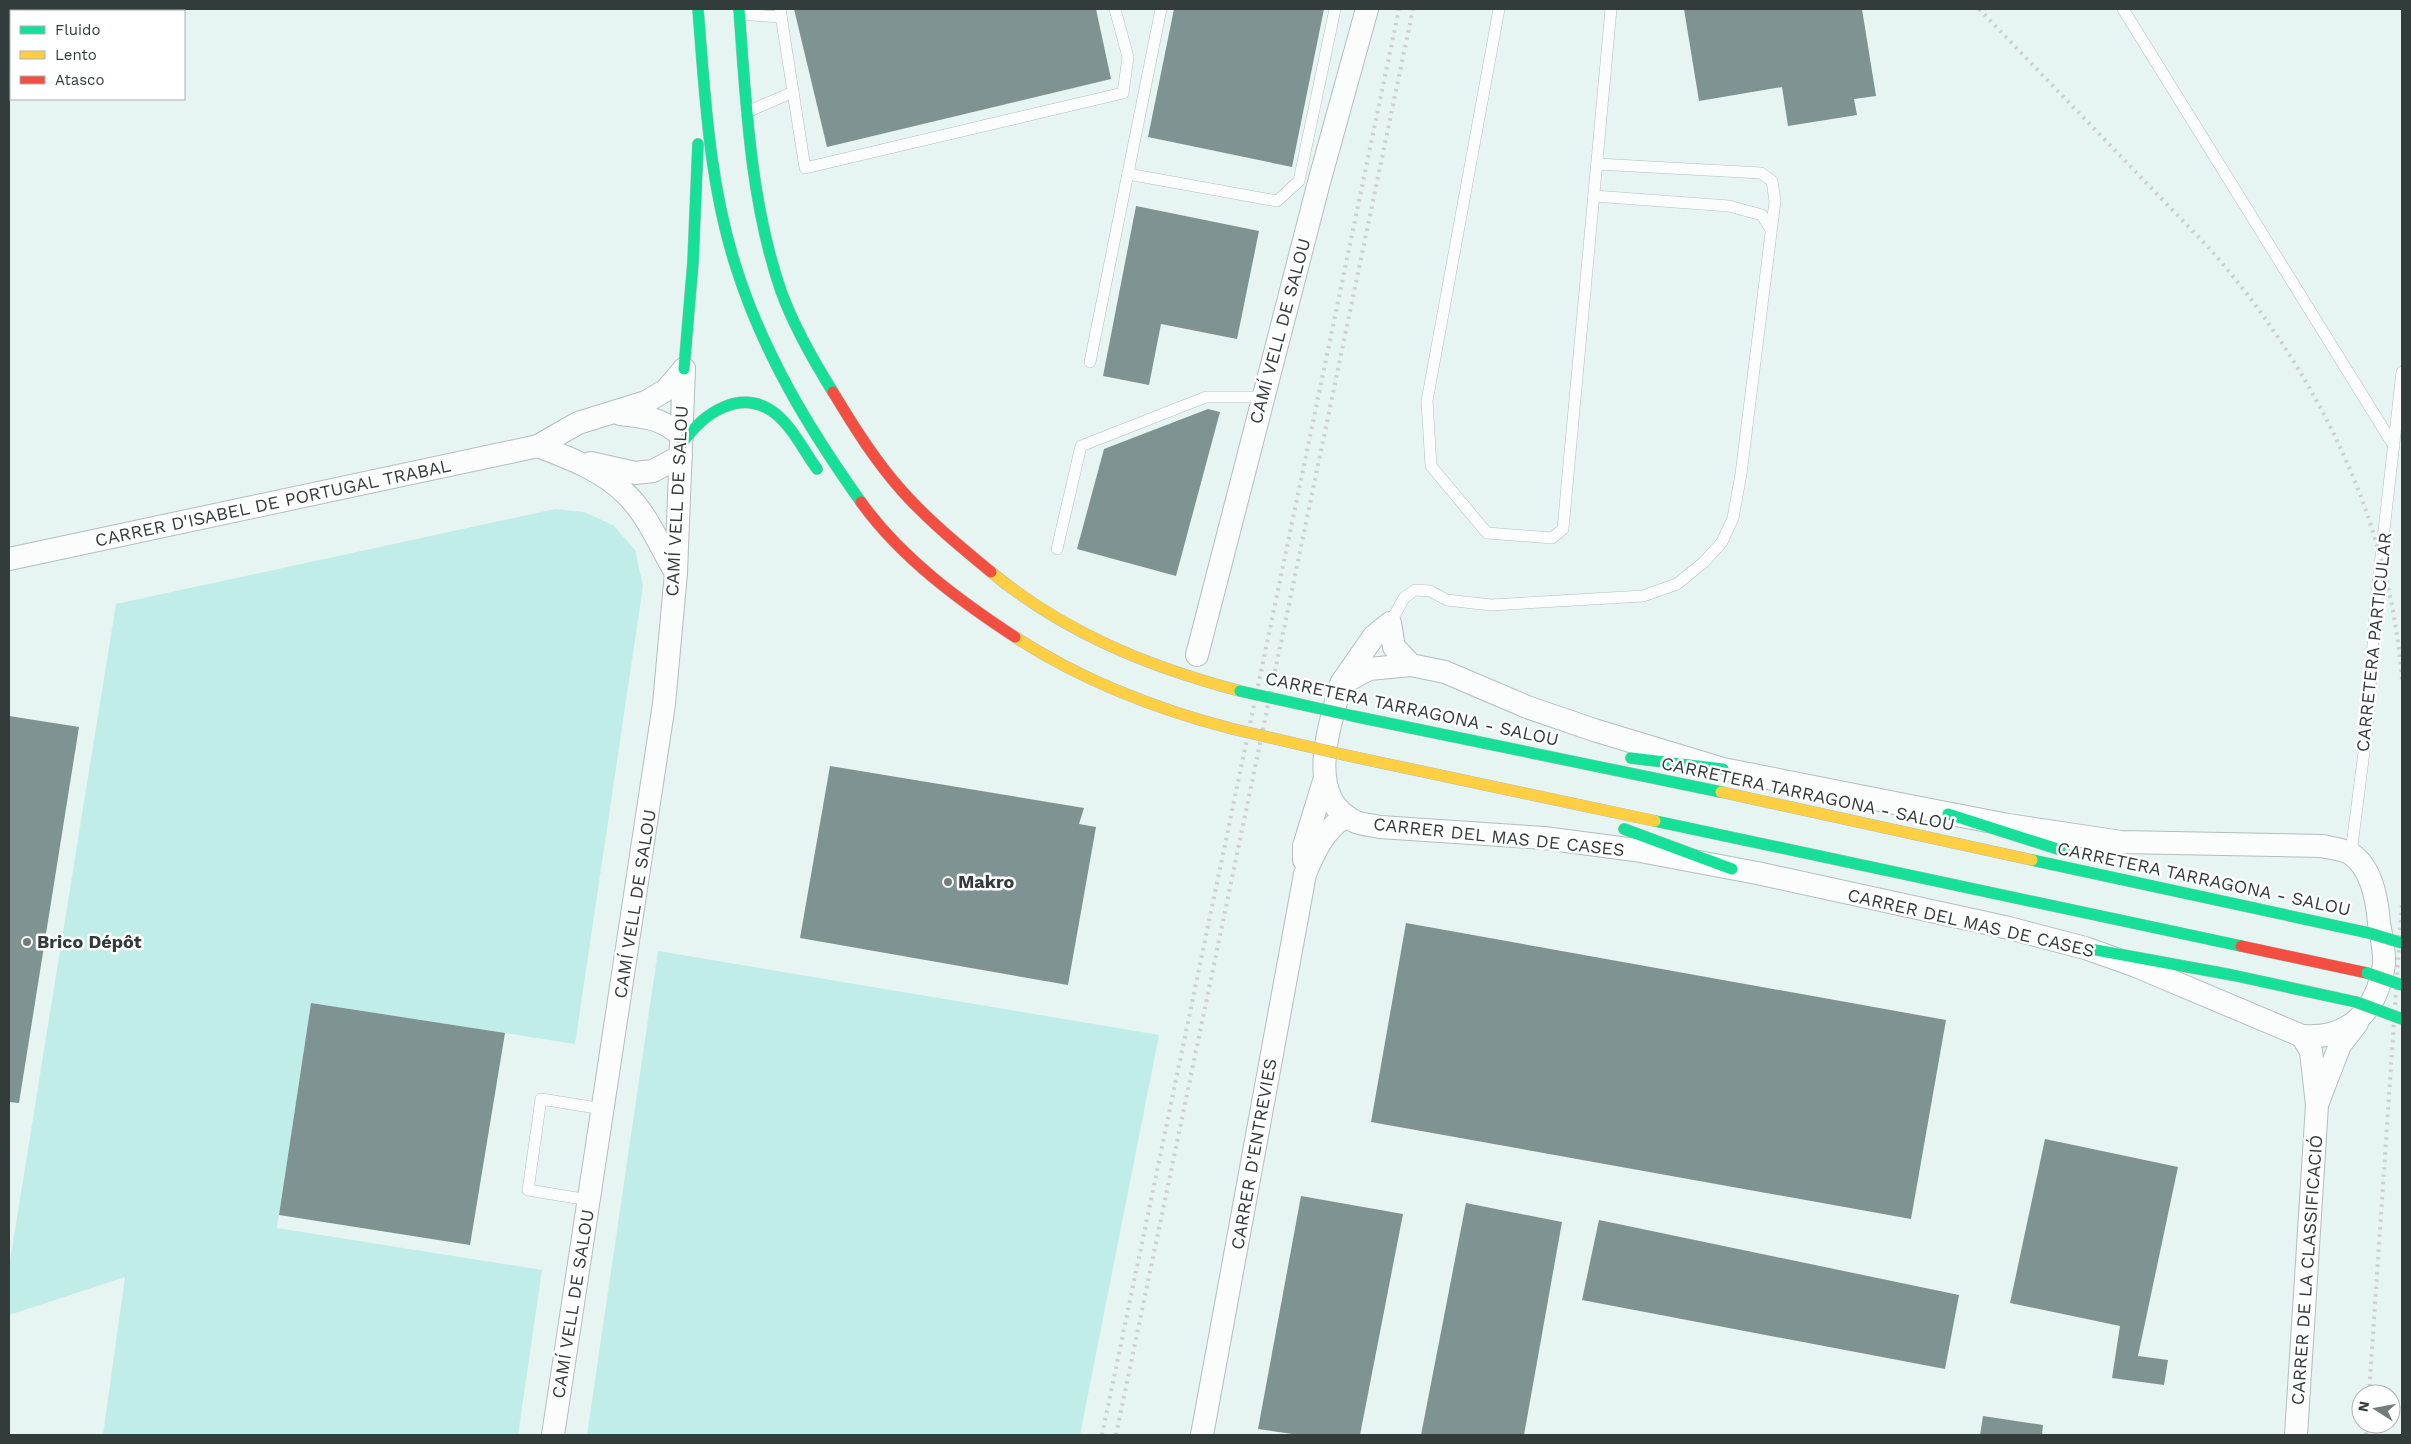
<svg xmlns="http://www.w3.org/2000/svg" width="2411" height="1444" font-family="'Work Sans',sans-serif">
	<style>
		.green { fill: #c1ede8 }
		.building { fill: #7f9492 }
		.lines { fill: none; stroke-linecap: round; stroke-linejoin: round }
		.lane-casing { stroke: #b3bebd; stroke-width: 12 }
		.street-casing { stroke: #b3bebd; stroke-width: 24 }
		.fast-casing { stroke: #b3bebd; stroke-width: 12 }
		.slow-casing { stroke: #b3bebd; stroke-width: 12 }
		.jam-casing { stroke: #b3bebd; stroke-width: 12 }
		.lane { stroke: #fbfdfd; stroke-width: 11 }
		.street { stroke: #fbfdfd; stroke-width: 22 }
		.fast { stroke: #16e098; stroke-width: 11 }
		.slow { stroke: #ffcf43; stroke-width: 11 }
		.jam { stroke: #f24e42; stroke-width: 11 }
		.rail { stroke: #ccd0d0; stroke-width: 4; stroke-dasharray: 2.5 5; stroke-linecap: butt }
		.fast-bridge-casing { stroke: #b3bebd; stroke-width: 12; stroke-linecap: butt }
		.slow-bridge-casing { stroke: #b3bebd; stroke-width: 12; stroke-linecap: butt }
		.fast-bridge { stroke: #16e098; stroke-width: 11 }
		.slow-bridge { stroke: #ffcf43; stroke-width: 11 }
		.poi-dot { fill: #717c7b; stroke: #fff; stroke-width: 2 }
		.labels { text-anchor: middle; stroke-width: 5; stroke-linejoin: round; paint-order: stroke }
		.street-label { font-size: 18px; fill: #323c3b; stroke: #fff }
		.poi-label { font-size: 18px; font-weight: bold; fill: #323c3b; stroke: #fff; text-anchor: start }
	</style>
	<rect width="100%" height="100%" fill="#e6f4f2"/>
	<!-- green -->
	<g class="green">
		<path d="M555,509l29,3 29,13 22,25 8,36 -68,458 -264,-41 -34,225 265,42 -24,165h-415l22,-158 -116,38v-48l107,-663z"/>
		<path d="M658,951l501,84 -79,400h-493z"/>
	</g>
	<!-- building -->
	<g class="building">
		<path d="M794,9h302l15,70 -284,68z"/>
		<path d="M1174,9h150l-32,158 -144,-30z"/>
		<path d="M1684,9h178l14,87 -22,3 3,16 -69,11 -6,-39 -83,14z"/>
		<path d="M1136,206l123,25 -22,108 -76,-15 -12,61 -46,-9z"/>
		<path d="M1208,409l12,3 -44,164 -99,-27 27,-100z"/>
		<path d="M9,716l70,11 -60,376 -10,-1z"/>
		<path d="M830,766l254,42 -5,16 17,3 -28,158 -268,-47z"/>
		<path d="M1406,923l540,97 -35,199 -540,-97z"/>
		<path d="M311,1003l194,30 -35,212 -191,-30z"/>
		<path d="M2045,1139l133,28 -40,189 30,4 -4,25 -52,-7 8,-52 -110,-23z"/>
		<path d="M1301,1196l102,18 -43,221h-61l-41,-6z"/>
		<path d="M1466,1203l96,19 -38,213h-103z"/>
		<path d="M1599,1220l360,75 -14,74 -363,-69z"/>
		<path d="M1983,1416l60,9 -1,10h-62z"/>
	</g>
	<g class="lines">
		<!-- lane casing -->
		<g class="lane-casing">
			<g id="lane">
				<path d="M780,9l25,159 318,-75 5,-36 -13,-48"/>
				<path d="M1499,9l-72,392 4,65 56,67 65,5 11,-9 48,-520"/>
				<path d="M2123,9l271,437"/>
				<path d="M739,14l42,3"/>
				<path d="M747,112l46,-20"/>
				<path d="M1128,174l149,27 22,-20 36,-172"/>
				<path d="M1594,196l135,10 33,9 8,13"/>
				<path d="M1090,362l71,-353"/>
				<path d="M1057,549l24,-103 125,-49h57"/>
				<path d="M1390,623l14,-25 11,-8 15,1 17,9 44,5 152,-9 34,-12 27,-22 18,-20 11,-24 8,-44 34,-273 -3,-20 -11,-8 -164,-9"/>
				<path d="M2351,853l18,-140 6,-104 27,-237"/>
				<path d="M589,1200l-61,-10 13,-91 62,10"/>
			</g>
		</g>
		<!-- street casing -->
		<g class="street-casing">
			<g id="street">
				<path d="M620,414c27,3 41,4 62,22"/>
				<path d="M538,446c31,12 64,24 88,48 22,21 34,53 50,79"/>
				<path d="M591,463l44,10 18,-2 28,-15"/>
				<path d="M9,559l529,-113 40,-23 68,-21 20,-12 18,-21"/>
				<path d="M1197,655l121,-469 49,-177"/>
				<path d="M1411,665l34,7 82,35 67,23 129,39 182,36 103,20 113,17 201,4c8,2 22,3 29,8 21,14 26,45 28,69 2,12 6,29 5,41 -7,46 -34,76 -82,72l-166,-70 -51,-18 -76,-20 -252,-55 -122,-23 -91,-12 -164,-11c-8,-2 -19,-2 -26,-6 -50,-24 -24,-96 -13,-137l28,-15z"/>
				<path d="M1342,682l32,-46 16,-13 4,24 17,18"/>
				<path d="M1304,860v-14l20,-65"/>
				<path d="M2318,1102l22,-57 17,-22"/>
				<path d="M553,1435l111,-731 12,-131 8,-204"/>
				<path d="M1202,1435l103,-561c10,-24 19,-44 41,-58"/>
				<path d="M2296,1435l21,-330 -6,-54 -9,-15"/>
			</g>
		</g>
		<!-- fast casing -->
		<g class="fast-casing">
			<g id="fast">
				<path d="M698,9c7,86 11,175 38,258 27,86 73,162 125,235"/>
				<path d="M739,9c7,94 11,192 42,282 13,36 32,69 52,101"/>
				<path d="M684,369l9,-107 5,-118"/>
				<path d="M682,444c20,-30 59,-58 94,-30 17,14 28,37 41,55"/>
				<path d="M1353,716l368,76"/>
				<path d="M1631,758l92,11"/>
				<path d="M1948,814l119,38"/>
				<path d="M1655,821l586,125"/>
				<path d="M1624,829l108,40"/>
				<path d="M2032,860l337,73"/>
				<path d="M2085,948l147,27 124,27"/>
			</g>
		</g>
		<!-- slow casing -->
		<g class="slow-casing">
			<g id="slow">
				<path d="M991,572c74,61 158,95 249,119"/>
				<path d="M1015,637c68,44 140,72 218,92"/>
				<path d="M1345,755l310,66"/>
				<path d="M1721,792l311,68"/>
			</g>
		</g>
		<!-- jam casing -->
		<g class="jam-casing">
			<g id="jam">
				<path d="M833,392c21,35 43,70 70,100 27,30 58,55 88,80"/>
				<path d="M861,502c39,55 99,99 154,135"/>
				<path d="M2241,946l126,27"/>
			</g>
		</g>
		<!-- lane -->
		<use href="#lane" class="lane"/>
		<!-- street -->
		<use href="#street" class="street"/>
		<!-- fast -->
		<use href="#fast" class="fast"/>
		<!-- slow -->
		<use href="#slow" class="slow"/>
		<!-- jam -->
		<use href="#jam" class="jam"/>
		<!-- rail -->
		<g class="rail">
			<path d="M1979,9l230,239c106,120 181,271 193,432"/>
			<path d="M2369,1394l33,-492"/>
			<path d="M1102,1435l297,-1426"/>
			<path d="M1116,1435l297,-1426"/>
			<path d="M2366,1435l1,-11"/>
		</g>
		<!-- fast-bridge casing -->
		<g class="fast-bridge-casing">
			<g id="fast-bridge">
				<path d="M1240,691l113,25"/>
				<path d="M2369,933l33,10"/>
				<path d="M2367,973l35,12"/>
				<path d="M2356,1002l46,17"/>
			</g>
		</g>
		<!-- slow-bridge casing -->
		<g class="slow-bridge-casing">
			<path id="slow-bridge" d="M1233,729l112,26"/>
		</g>
		<!-- fast-bridge -->
		<use href="#fast-bridge" class="fast-bridge"/>
		<!-- slow-bridge -->
		<use href="#slow-bridge" class="slow-bridge"/>
	</g>
	<!-- markers -->
	<g class="poi-dot">
		<circle cx="948" cy="882" r="5"/>
		<circle cx="27" cy="942" r="5"/>
	</g>
	<g class="labels">
		<!-- street labels -->
		<g class="street-label">
			<text transform="translate(1280 331) rotate(-75)" y="6">CAMÍ VELL DE SALOU</text>
			<text transform="translate(677 501) rotate(-87)" y="6">CAMÍ VELL DE SALOU</text>
			<text transform="translate(273 503) rotate(-12)" y="6">CARRER D'ISABEL DE PORTUGAL TRABAL</text>
			<text transform="translate(2374 642) rotate(-84)" y="6">CARRETERA PARTICULAR</text>
			<text transform="translate(1412 709) rotate(12)" y="6">CARRETERA TARRAGONA - SALOU</text>
			<text transform="translate(1808 794) rotate(12)" y="6">CARRETERA TARRAGONA - SALOU</text>
			<text transform="translate(1499 837) rotate(6)" y="6">CARRER DEL MAS DE CASES</text>
			<text transform="translate(2204 879) rotate(12)" y="6">CARRETERA TARRAGONA - SALOU</text>
			<text transform="translate(635 904) rotate(-81)" y="6">CAMÍ VELL DE SALOU</text>
			<text transform="translate(1971 923) rotate(13)" y="6">CARRER DEL MAS DE CASES</text>
			<text transform="translate(1254 1154) rotate(-80)" y="6">CARRER D'ENTREVIES</text>
			<text transform="translate(2307 1270) rotate(-86)" y="6">CARRER DE LA CLASSIFICACIÓ</text>
			<text transform="translate(573 1304) rotate(-81)" y="6">CAMÍ VELL DE SALOU</text>
		</g>
		<!-- poi labels -->
		<g class="poi-label">
			<text x="958" y="888">Makro</text>
			<text x="37" y="948">Brico Dépôt</text>
		</g>
	</g>
	<!-- border -->
	<rect width="2411" height="1444" fill="none" stroke="#323c3b" stroke-width="20"/>
	<!-- legend -->
	<rect x="10" y="10" width="175" height="90" fill="#ffffff" stroke="#adb1b1"/>
	<rect x="20" y="26" width="25" height="8" fill="#16e098" stroke="#adb1b1"/>
	<text x="55" y="35" font-size="15" fill="#323c3b">Fluido</text>
	<rect x="20" y="51" width="25" height="8" fill="#ffcf43" stroke="#adb1b1"/>
	<text x="55" y="60" font-size="15" fill="#323c3b">Lento</text>
	<rect x="20" y="76" width="25" height="8" fill="#f24e42" stroke="#adb1b1"/>
	<text x="55" y="85" font-size="15" fill="#323c3b">Atasco</text>
	<!-- north arrow -->
	<g transform="translate(2376 1409) rotate(281)"><circle r="24" fill="#ffffff" stroke="#adb1b1"/>
	<path d="M0-4L9 19L0 12L-9 19Z" fill="#717c7b"/>
	<text y="-8" font-size="14" font-weight="bold" text-anchor="middle" fill="#323c3b">N</text>
	</g>
</svg>
